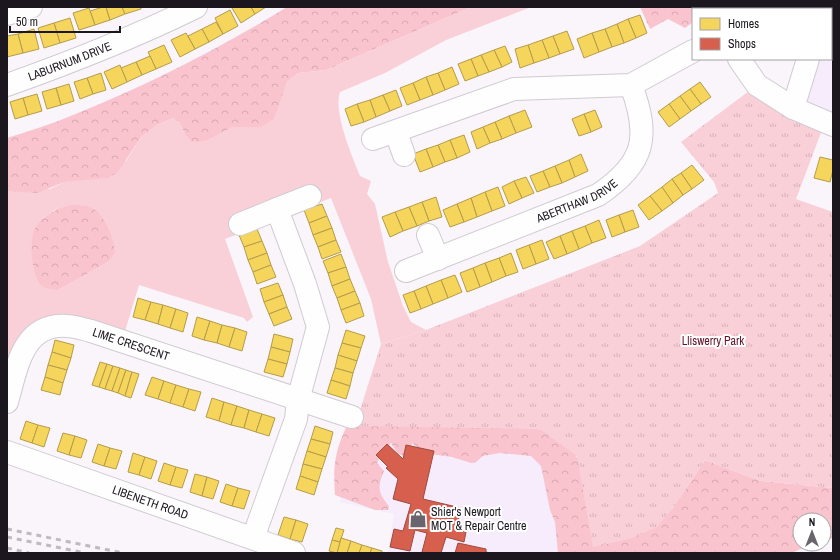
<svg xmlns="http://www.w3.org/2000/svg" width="840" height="560" font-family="'Archivo Narrow',sans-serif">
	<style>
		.built { fill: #f7ecfb }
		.grass { fill: #f9d0d8; fill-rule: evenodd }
		.forest { fill: url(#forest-crowns) }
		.park { fill: url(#park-tufts) }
		.homes { fill: #f6d55c; stroke: #b59c4a }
		.shops { fill: #d6604d; stroke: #9e4a3f }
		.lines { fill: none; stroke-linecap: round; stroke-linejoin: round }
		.minor-casing { stroke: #d0cbd1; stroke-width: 24 }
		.minor { stroke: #fefefe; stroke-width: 22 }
		.rail { stroke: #bdbbbd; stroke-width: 3; stroke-dasharray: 5 5; stroke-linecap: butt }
		.labels { text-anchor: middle; stroke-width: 4; stroke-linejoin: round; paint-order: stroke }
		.street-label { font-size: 12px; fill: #1c171f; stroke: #fff }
		.park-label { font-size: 12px; fill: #63122a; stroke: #fff }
		.poi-label { font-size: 12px; fill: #1c171f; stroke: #fff; text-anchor: start }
	</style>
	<defs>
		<pattern id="forest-crowns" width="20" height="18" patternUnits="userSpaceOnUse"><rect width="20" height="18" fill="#fac4cf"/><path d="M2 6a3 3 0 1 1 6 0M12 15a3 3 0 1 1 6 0" fill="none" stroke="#d6a8b1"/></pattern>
		<pattern id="park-tufts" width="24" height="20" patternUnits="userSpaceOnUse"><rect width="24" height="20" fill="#f9d0d8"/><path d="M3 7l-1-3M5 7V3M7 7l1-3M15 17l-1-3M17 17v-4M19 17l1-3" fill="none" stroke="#d5b2b9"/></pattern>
	</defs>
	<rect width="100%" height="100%" fill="#f9f5fa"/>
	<!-- built -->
	<g class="built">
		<path d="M833,7v118l-40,-17 15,-49h23v-50z"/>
		<path d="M355,426l185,3 37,26 16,92 -1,6h-204l6,-39 -54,-12z"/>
	</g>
	<!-- grass -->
	<path class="grass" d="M471,7h60l-85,33 -61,33 -45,19c-7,20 12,64 20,84l11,5 -4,13 8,10 13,58 15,44 8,16 15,8 -45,14 -10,-45 -40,-101 -106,41 28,78 -6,5 -3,-4 -105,-33 -17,56 -85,-10 -30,71v-211l43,-2 14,-7 62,-21 15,-24 16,-12 16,-7 6,4 6,12 37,-2 11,-5h12l35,-28 7,-17 11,-9 28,-3zM56,209l52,53 -50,28 -9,-1 -14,-61 9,-11z"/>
	<!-- forest -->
	<g class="forest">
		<path d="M287,7h184l-145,63 -28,3 -11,9 -13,37 -13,8h-28l-26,13 -9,2 -7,-1 -6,-7 -6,-12 -6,-4 -16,7 -16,12 -23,35 -10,6 -44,4 -26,11 -31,-2v-53c22,-7 45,-14 66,-23 75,-30 146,-66 214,-108z"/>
		<path d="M640,7h63l-10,2v13l-8,6 -17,-9 -18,10z"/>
		<path d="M71,205c5,0 11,0 16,1 17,4 27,32 28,47l-7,9 -50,28c-6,0 -13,-1 -17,-5 -10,-10 -12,-46 -6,-57 8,-14 22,-19 36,-23z"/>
		<path d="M363,418l187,12 21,13 6,15 95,51 33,-49 56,21 72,7v50l-9,3v-21h-24v24h14l-23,9h-233l-3,-31 -5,-12 -9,-44 -10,-10 -31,-3 -17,3 -7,6 -5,1 -19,-6 -29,-4 -11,-10v7l-4,7 -10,-3 -7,-11 -10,12 -4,8 7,8c-7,16 -6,22 5,35l-1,4h-13l-40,-15c-2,-32 0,-43 13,-72z"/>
	</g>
	<!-- park -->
	<path class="park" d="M757,85l68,37 -29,77 37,13v276l-72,-7 -56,-21 -33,49 -15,18 -28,12 -36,8 -16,-91 -37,-27 -185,-3 26,-82 45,-14 214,-84 78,-53 -4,-11 -33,-40z"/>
	<!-- homes -->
	<g class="homes">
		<path d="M103,7h3l4,13 -15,5 -5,-14z"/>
		<path d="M106,7h16l3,7 -15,6z"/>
		<path d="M122,7h19v2l-16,5z"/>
		<path d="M233,7h18l4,7 -14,9 -9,-15z"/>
		<path d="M251,7h15l-11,7z"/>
		<path d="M758,7h24l-1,2h-24z"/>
		<path d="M89,8l6,17 -16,5 -6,-17z"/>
		<path d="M230,10l8,16 -15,8 -8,-16z"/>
		<path d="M640,15l7,18 -11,5 -8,-19z"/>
		<path d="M70,18l6,20 -16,5 -6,-20z"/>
		<path d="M628,19l8,19 -12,5 -7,-19z"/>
		<path d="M216,22l7,12 -14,8 -7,-13z"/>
		<path d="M54,23l6,20 -16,5 -6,-20z"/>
		<path d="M617,24l7,19 -12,4 -7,-18z"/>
		<path d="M34,29l5,20 -16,4 -5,-19z"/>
		<path d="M202,29l7,13 -14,7 -7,-13z"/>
		<path d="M605,29l7,18 -13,5 -7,-19z"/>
		<path d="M567,31l7,18 -14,5 -7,-18z"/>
		<path d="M186,33l9,16 -15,8 -9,-17z"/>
		<path d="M592,33l7,19 -15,6 -7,-19z"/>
		<path d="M18,34l5,19 -16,4v-21z"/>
		<path d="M553,36l7,18 -11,4 -7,-18z"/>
		<path d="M542,40l7,18 -15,5 -6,-18z"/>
		<path d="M164,45l8,17 -16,7 -8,-17z"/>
		<path d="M528,45l6,18 -14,5 -5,-19z"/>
		<path d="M505,46l7,16 -10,5 -8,-17z"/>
		<path d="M494,50l8,17 -13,5 -8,-17z"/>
		<path d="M481,55l8,17 -11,4 -7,-17z"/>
		<path d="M150,56l6,13 -14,6 -6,-13z"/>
		<path d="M471,59l7,17 -13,5 -7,-17z"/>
		<path d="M136,62l6,13 -15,7 -6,-14z"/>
		<path d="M120,65l7,17 -15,7 -8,-17z"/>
		<path d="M452,67l7,17 -14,6 -7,-17z"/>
		<path d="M101,73l5,17 -13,4 -6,-16z"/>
		<path d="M438,73l7,17 -12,5 -7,-18z"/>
		<path d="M426,77l7,18 -13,5 -7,-17z"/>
		<path d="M87,78l6,16 -13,5 -6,-17z"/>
		<path d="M700,82l11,15 -10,7 -11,-15z"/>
		<path d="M413,83l7,17 -13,5 -7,-17z"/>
		<path d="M69,84l5,17 -13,4 -5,-17z"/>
		<path d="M56,88l5,17 -14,4 -5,-17z"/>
		<path d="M690,89l11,15 -10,7 -11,-15z"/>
		<path d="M396,90l6,16 -12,5 -7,-16z"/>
		<path d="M37,94l5,17 -14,4 -5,-17z"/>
		<path d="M383,95l7,16 -14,6 -6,-17z"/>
		<path d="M680,96l11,15 -11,8 -11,-15z"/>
		<path d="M23,98l5,17 -13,4 -5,-17z"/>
		<path d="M370,100l6,17 -12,5 -7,-18z"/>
		<path d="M357,104l7,18 -13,4 -6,-17z"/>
		<path d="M669,104l11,15 -11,8 -11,-15z"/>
		<path d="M525,110l7,17 -16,6 -7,-17z"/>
		<path d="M595,110l7,17 -11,5 -7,-18z"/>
		<path d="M584,114l7,18 -12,4 -7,-17z"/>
		<path d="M509,116l7,17 -14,6 -7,-17z"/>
		<path d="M495,122l7,17 -12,4 -7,-16z"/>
		<path d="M483,127l7,16 -13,6 -6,-17z"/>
		<path d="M464,135l6,17 -13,6 -7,-18z"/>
		<path d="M450,140l7,18 -12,4 -7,-17z"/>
		<path d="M438,145l7,17 -12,5 -7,-18z"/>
		<path d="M426,149l7,18 -13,5 -7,-18z"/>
		<path d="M581,154l7,17 -13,6 -6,-17z"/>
		<path d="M820,157l13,3v10l-3,12 -16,-4z"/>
		<path d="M569,160l6,17 -13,6 -7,-17z"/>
		<path d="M692,165l12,15 -12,9 -11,-16z"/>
		<path d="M555,166l7,17 -12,4 -7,-16z"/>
		<path d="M543,171l7,16 -13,5 -7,-16z"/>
		<path d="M681,173l11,16 -9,6 -11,-16z"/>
		<path d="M526,177l8,16 -12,5 -8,-17z"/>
		<path d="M672,179l11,16 -10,8 -11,-16z"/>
		<path d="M514,181l8,17 -13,6 -7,-17z"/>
		<path d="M498,187l7,19 -13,5 -7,-19z"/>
		<path d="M662,187l11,16 -11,8 -12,-15z"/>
		<path d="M485,192l7,19 -15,6 -6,-19z"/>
		<path d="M650,196l12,15 -13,9 -11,-15z"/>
		<path d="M436,197l6,20 -13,4 -7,-19z"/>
		<path d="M471,198l6,19 -13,5 -7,-18z"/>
		<path d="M422,202l7,19 -12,5 -8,-19z"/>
		<path d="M322,204l5,12 -18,7 -5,-13z"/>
		<path d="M457,204l7,18 -14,5 -7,-17z"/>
		<path d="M409,207l8,19 -14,5 -8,-19z"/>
		<path d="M633,210l6,17 -14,5 -6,-17z"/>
		<path d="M395,212l8,19 -13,6 -8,-20z"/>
		<path d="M619,215l6,17 -13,5 -6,-17z"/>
		<path d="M327,216l5,12 -19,7 -4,-12z"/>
		<path d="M599,220l7,18 -14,5 -7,-17z"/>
		<path d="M585,226l7,17 -13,6 -7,-18z"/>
		<path d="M332,228l4,12 -18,7 -5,-12z"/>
		<path d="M257,229l5,12 -18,6 -5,-12z"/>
		<path d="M572,231l7,18 -12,5 -7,-18z"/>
		<path d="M560,236l7,18 -13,5 -8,-17z"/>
		<path d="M336,240l5,12 -19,7 -4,-12z"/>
		<path d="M542,240l7,19 -13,5 -7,-19z"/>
		<path d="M262,241l5,12 -19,7 -4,-13z"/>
		<path d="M529,245l7,19 -13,5 -7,-19z"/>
		<path d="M267,253l4,12 -18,7 -5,-12z"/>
		<path d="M511,253l7,19 -12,4 -7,-18z"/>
		<path d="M341,254l5,13 -18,6 -5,-12z"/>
		<path d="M499,258l7,18 -14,6 -7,-19z"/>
		<path d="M485,263l7,19 -12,5 -7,-19z"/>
		<path d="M271,265l5,12 -19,7 -4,-12z"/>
		<path d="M346,267l4,12 -18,7 -4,-13z"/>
		<path d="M473,268l7,19 -13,5 -7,-19z"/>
		<path d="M455,275l7,17 -14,6 -7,-18z"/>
		<path d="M350,279l5,12 -18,7 -5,-12z"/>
		<path d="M441,280l7,18 -15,6 -7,-18z"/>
		<path d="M278,283l5,12 -19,7 -4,-13z"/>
		<path d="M426,286l7,18 -12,5 -7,-18z"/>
		<path d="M355,291l5,12 -19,7 -4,-12z"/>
		<path d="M414,291l7,18 -11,4 -7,-18z"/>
		<path d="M283,295l4,12 -18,7 -5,-12z"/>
		<path d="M138,298l13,4 -6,18 -12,-3z"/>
		<path d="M151,302l12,3 -5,19 -13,-4z"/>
		<path d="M360,303l4,13 -18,7 -5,-13z"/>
		<path d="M163,305l13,4 -6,19 -12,-4z"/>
		<path d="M287,307l5,12 -18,7 -5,-12z"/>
		<path d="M176,309l12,4 -5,19 -13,-4z"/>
		<path d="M197,317l13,4 -6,19 -12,-4z"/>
		<path d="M210,321l12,4 -5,18 -13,-3z"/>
		<path d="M222,325l13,3 -6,19 -12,-4z"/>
		<path d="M235,328l12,4 -5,19 -13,-4z"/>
		<path d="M346,330l19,6 -4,12 -19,-5z"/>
		<path d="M274,334l19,5 -3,13 -19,-5z"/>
		<path d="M55,340l19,5 -3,13 -19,-6z"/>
		<path d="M342,343l19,5 -4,13 -19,-6z"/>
		<path d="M271,347l19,5 -3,12 -19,-5z"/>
		<path d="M52,352l19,6 -4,12 -19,-5z"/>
		<path d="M338,355l19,6 -4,12 -18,-5z"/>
		<path d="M268,359l19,5 -4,13 -19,-5z"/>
		<path d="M100,362l7,2 -8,23 -7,-2z"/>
		<path d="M107,364l6,2 -8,23 -6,-2z"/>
		<path d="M48,365l19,5 -4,13 -18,-6z"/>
		<path d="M113,366l7,2 -8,23 -7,-2z"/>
		<path d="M120,368l6,2 -8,23 -6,-2z"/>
		<path d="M335,368l18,5 -3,13 -19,-6z"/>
		<path d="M126,370l6,2 -7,24 -7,-3z"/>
		<path d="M132,372l7,2 -8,24 -6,-2z"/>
		<path d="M45,377l18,6 -3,12 -19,-5z"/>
		<path d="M152,377l12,4 -6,18 -13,-4z"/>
		<path d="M331,380l19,6 -4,13 -19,-6z"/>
		<path d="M164,381l12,4 -6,18 -12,-4z"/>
		<path d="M176,385l13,4 -6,18 -13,-4z"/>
		<path d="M189,389l12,3 -6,19 -12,-4z"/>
		<path d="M212,398l12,4 -5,19 -13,-4z"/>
		<path d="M224,402l13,4 -6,19 -12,-4z"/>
		<path d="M237,406l12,4 -5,18 -13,-3z"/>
		<path d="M249,410l13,4 -6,18 -12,-4z"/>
		<path d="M262,414l13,4 -6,18 -13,-4z"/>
		<path d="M26,421l12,4 -6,18 -12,-4z"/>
		<path d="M38,425l12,3 -6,19 -12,-4z"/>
		<path d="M315,426l18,6 -3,12 -19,-5z"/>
		<path d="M63,433l12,3 -6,19 -12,-4z"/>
		<path d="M75,436l12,4 -6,18 -12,-3z"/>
		<path d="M311,439l19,5 -4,13 -19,-6z"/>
		<path d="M98,444l12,4 -6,18 -12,-4z"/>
		<path d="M110,448l12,3 -6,18 -12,-3z"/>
		<path d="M307,451l19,6 -4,12 -19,-5z"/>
		<path d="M133,453l12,4 -6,18 -11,-3z"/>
		<path d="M145,457l12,4 -6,18 -12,-4z"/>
		<path d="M164,463l12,4 -6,18 -12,-4z"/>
		<path d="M303,464l19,5 -4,13 -18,-6z"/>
		<path d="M176,467l12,3 -6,18 -12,-3z"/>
		<path d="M195,474l12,3 -5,19 -12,-4z"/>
		<path d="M300,476l18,6 -4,13 -18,-6z"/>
		<path d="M207,477l12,4 -6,18 -11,-3z"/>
		<path d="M226,484l12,4 -6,18 -12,-4z"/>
		<path d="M238,488l12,3 -6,18 -12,-3z"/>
		<path d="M284,517l12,3 -6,19 -12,-4z"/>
		<path d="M296,520l12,4 -6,18 -12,-3z"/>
		<path d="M336,528l8,2 -4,12 -8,-2z"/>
		<path d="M341,538l10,3 -4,12h-10z"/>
		<path d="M332,540l8,2 -3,11 -8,-2z"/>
		<path d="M351,541l11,4 -3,8h-12z"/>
		<path d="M362,545l10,3 -2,5h-11z"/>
		<path d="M372,548l10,3v2h-12z"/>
	</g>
	<!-- shops -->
	<g class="shops">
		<path d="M387,444l16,15 3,-14 28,6 -11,48 38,9 -5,22 10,2 -2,10 -18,-5 -5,16h-16l-3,-1 5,-19 -12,-3 -5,21 -20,-4 4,-18 9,2 8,-27 -18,-5 5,-20 -12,-11 2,-1 -12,-12z"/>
		<path d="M458,543l28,6v3l4,1h-35z"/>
	</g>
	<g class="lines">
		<!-- minor casing -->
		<g class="minor-casing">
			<g id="minor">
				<path d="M703,7l2,2"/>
				<path d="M822,9l1,-2"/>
				<path d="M7,14l24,-7"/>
				<path d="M739,59l18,26 36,23 40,17"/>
				<path id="s1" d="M7,85c65,-23 128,-48 189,-78"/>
				<path d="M793,108l15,-49"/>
				<path d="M396,132l8,23"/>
				<path d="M373,139l141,-50 117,-4 62,-34"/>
				<path d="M240,224l37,-15"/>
				<path d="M428,235l10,24"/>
				<path id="s2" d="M406,271l192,-76c48,-32 52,-59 33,-110"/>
				<path id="s3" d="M7,402c10,-34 15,-79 60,-76 7,0 16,3 24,5 87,29 174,58 261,86"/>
				<path id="s4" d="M7,452l287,101"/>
				<path d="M253,538l43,-119 2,-19 20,-73 -13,-43 -28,-75 33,-13"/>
			</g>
		</g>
		<!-- minor -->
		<use href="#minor" class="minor"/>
		<!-- rail -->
		<g class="rail">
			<path d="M7,529l116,24"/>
			<path d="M7,537l78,16"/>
			<path d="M7,548l22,5"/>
		</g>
	</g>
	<!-- icons -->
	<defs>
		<g id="shop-bare" transform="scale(1.38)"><path d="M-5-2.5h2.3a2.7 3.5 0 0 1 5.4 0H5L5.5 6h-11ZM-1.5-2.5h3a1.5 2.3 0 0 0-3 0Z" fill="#69656c" stroke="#fff" stroke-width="2.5" paint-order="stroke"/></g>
	</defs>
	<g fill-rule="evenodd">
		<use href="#shop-bare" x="418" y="519"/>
	</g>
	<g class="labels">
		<!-- street labels -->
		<g class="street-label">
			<text dy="4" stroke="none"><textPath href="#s1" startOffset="67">LABURNUM DRIVE</textPath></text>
			<text dy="4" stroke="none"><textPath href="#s2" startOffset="185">ABERTHAW DRIVE</textPath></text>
			<text dy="4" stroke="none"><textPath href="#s3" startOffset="174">LIME CRESCENT</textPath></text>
			<text dy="4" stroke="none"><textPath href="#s4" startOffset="152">LIBENETH ROAD</textPath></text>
		</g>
		<!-- park labels -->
		<g class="park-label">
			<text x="713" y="345">Lliswerry Park</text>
		</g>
		<!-- poi labels -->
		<g class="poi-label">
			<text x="431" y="516">Shier's Newport<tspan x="431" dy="14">MOT &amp; Repair Centre</tspan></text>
		</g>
	</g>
	<!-- border -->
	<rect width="840" height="560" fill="none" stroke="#1c171f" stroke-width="16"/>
	<!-- legend -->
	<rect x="692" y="8" width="140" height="52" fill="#ffffff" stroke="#a4a2a5"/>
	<rect x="700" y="18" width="20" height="12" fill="#f6d55c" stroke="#a4a2a5"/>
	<text x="728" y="28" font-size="12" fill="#1c171f">Homes</text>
	<rect x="700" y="38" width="20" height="12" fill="#d6604d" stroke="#a4a2a5"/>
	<text x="728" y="48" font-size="12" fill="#1c171f">Shops</text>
	<!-- north arrow -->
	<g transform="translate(812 532)"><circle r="19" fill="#ffffff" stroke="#a4a2a5"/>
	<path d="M0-3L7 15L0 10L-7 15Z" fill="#69656c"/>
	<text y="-6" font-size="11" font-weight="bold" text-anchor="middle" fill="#1c171f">N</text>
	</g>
	<!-- scale -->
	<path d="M10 26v6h110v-6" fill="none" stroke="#1c171f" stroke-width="2"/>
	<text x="16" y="26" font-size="12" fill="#1c171f" stroke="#ffffff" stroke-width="3" paint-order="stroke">50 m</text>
</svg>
